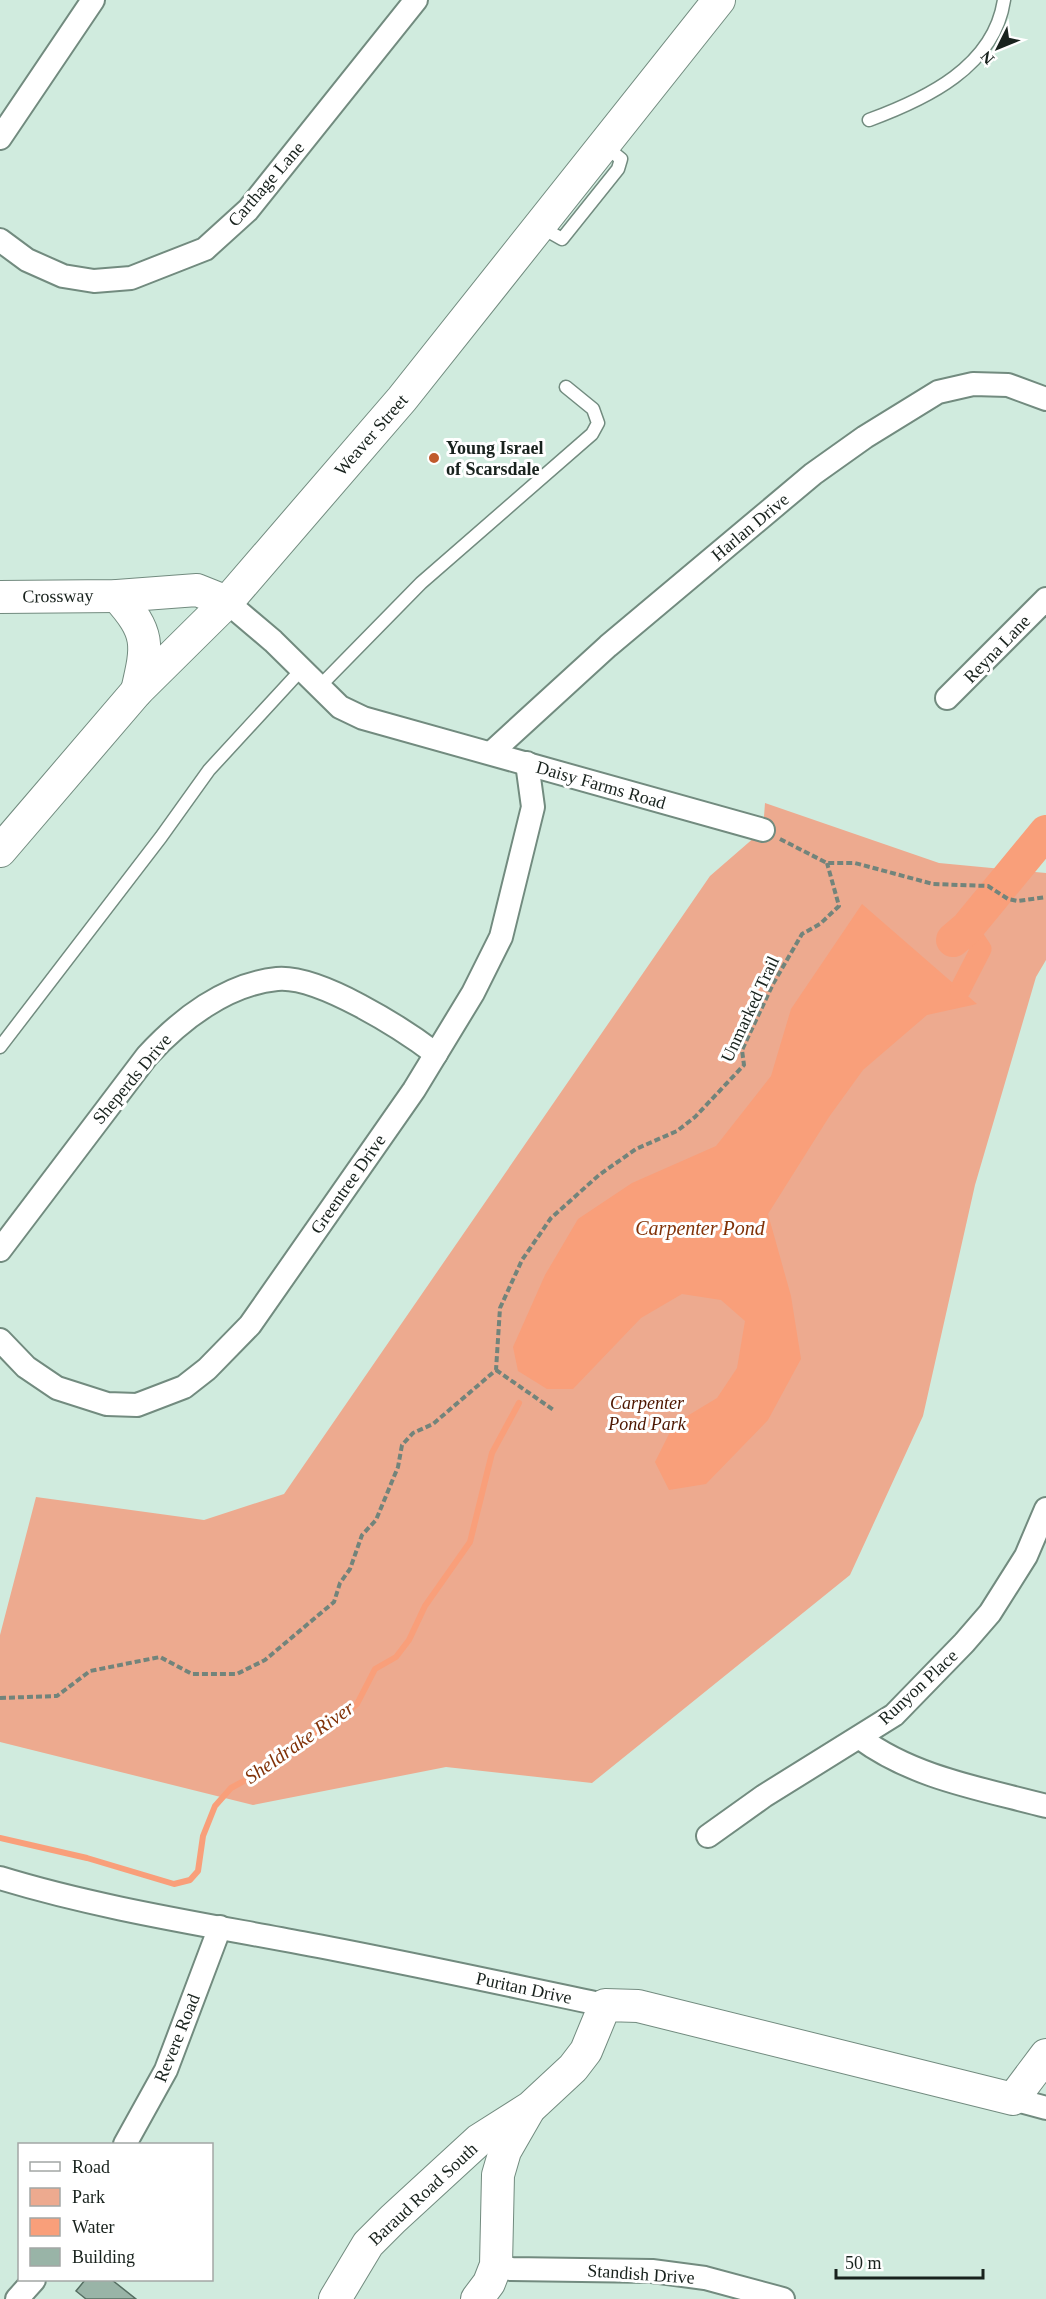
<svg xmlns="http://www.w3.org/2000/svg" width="1046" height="2299" font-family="Georgia,serif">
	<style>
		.green { fill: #edaa8f }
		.water { fill: #f99f7a }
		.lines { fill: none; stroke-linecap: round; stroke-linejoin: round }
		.stream { stroke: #f99f7a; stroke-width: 6 }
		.canal { stroke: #f99f7a; stroke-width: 21 }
		.river { stroke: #f99f7a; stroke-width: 34 }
		.building { fill: #99b4a7; stroke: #556e62; stroke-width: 1.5 }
		.lane-casing { stroke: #728b7f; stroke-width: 15 }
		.street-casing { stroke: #728b7f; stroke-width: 26 }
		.secondary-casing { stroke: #728b7f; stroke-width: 34 }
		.path { stroke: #72847b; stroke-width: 4; stroke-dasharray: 6 3; stroke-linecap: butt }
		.lane { stroke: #fff; stroke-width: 12 }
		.street { stroke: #fff; stroke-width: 22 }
		.secondary { stroke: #fff; stroke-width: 32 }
		.poi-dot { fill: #c05a2c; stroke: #fff; stroke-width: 2 }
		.labels { text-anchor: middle; stroke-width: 6; stroke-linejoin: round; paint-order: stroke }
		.street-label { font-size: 18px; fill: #18221d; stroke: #fff }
		.poi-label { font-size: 18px; font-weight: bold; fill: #18221d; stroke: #fff; text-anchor: start }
		.park-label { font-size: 18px; font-style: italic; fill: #4d1600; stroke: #fff }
		.water-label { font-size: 20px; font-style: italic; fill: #813208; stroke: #fff }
	</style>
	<rect width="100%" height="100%" fill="#d0ebde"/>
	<!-- green -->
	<path class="green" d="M765,803l174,60 107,10v87l-10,17 -61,208 -52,231 -73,159 -258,208 -146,-16 -193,38 -253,-63v-107l36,-138 168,23 80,-26 426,-618 53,-46z"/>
	<!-- water -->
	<path class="water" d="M862,904l115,100 -50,11 -64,55 -34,47 -61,97 23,82 10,63 -33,61 -62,64 -37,6 -14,-28 19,-38 43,-26 20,-30 8,-47 -24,-21 -39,-6 -41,24 -68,71h-26l-29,-18 -5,-24 32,-72 33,-56 54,-36 84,-37 55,-70 20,-67z"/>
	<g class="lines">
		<!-- stream -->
		<path class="stream" d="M0,1838l87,20 87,26 16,-4 8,-9 5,-35 12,-30 16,-18 42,-23 84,-61 18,-35 21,-12 13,-17 16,-34 45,-64 22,-89 27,-50"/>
		<!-- canal -->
		<path class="canal" d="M960,990l21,-41 -14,-21"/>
		<!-- river -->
		<path class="river" d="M953,940l14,-12 79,-96"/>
	</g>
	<!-- building -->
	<path class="building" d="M85,2280h27l24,19h-50l-10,-8z"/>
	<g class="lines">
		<!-- lane casing -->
		<g class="lane-casing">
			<g id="lane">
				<path d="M869,120c57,-21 125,-53 135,-120"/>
				<path d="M539,226l23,13 56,-70 3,-10 -16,-13"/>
				<path d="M319,687l102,-104 171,-149 6,-11 -5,-14 -27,-22"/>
				<path d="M0,1047l161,-210 48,-67 93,-101"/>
			</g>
		</g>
		<!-- street casing -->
		<g class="street-casing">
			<g id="street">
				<path d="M0,138l93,-138"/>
				<path d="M0,240l27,20 36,16 31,5 37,-3 74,-29 43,-39 168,-210"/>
				<path d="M227,602l46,39 67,66 23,11 400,112"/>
				<path d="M947,698l99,-99"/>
				<path d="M491,753l117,-107 205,-172 52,-37 73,-45 35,-8 35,1 38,14"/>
				<path d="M0,1250l147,-194c33,-36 79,-72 130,-77 42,-4 126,50 159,75"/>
				<path d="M0,1340l26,27 31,21 50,16 30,1 47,-18 23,-18 43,-44 164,-235 59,-97 28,-56 32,-130 -6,-44"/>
				<path d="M860,1738c54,40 123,51 186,68"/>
				<path d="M708,1836l56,-40 130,-81 70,-72 26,-30 36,-57 20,-47"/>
				<path d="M0,1878c98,30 202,46 302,65 102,19 202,41 303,62"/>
				<path d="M1013,2099l33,9"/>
				<path d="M125,2144l41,-74 54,-143"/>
				<path d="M496,2265l15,4 141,2 53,7 78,21"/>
				<path d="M17,2299l17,-19"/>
			</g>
		</g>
		<!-- secondary casing -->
		<g class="secondary-casing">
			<g id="secondary">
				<path d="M117,596c33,37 31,48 20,95"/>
				<path d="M0,597l117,-1 80,-6 30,12"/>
				<path d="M0,851l137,-160 90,-89 175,-203 317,-399"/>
				<path d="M335,2299l33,-55 25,-25 86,-79 52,-33 42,-39 13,-17 19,-46 33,1 375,93 33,-44"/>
				<path d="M477,2299l12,-16 7,-18 2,-90 7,-24 23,-40"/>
			</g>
		</g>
		<!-- path -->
		<g class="path">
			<path d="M780,839l47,24h28l78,21 55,2 20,13 10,2 28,-4"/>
			<path d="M496,1370l59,41"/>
			<path d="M0,1698l57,-2 33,-25 70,-14 32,17h45l28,-14 69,-58 6,-19 10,-14 12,-34 14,-15 22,-53 4,-22 11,-12 20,-9 63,-54 4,-62 22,-48 29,-42 48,-43 37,-26 41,-18 18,-14 49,-52 -2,-15 31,-66 29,-50 18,-10 19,-18 -12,-43"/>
		</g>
		<!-- lane -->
		<use href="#lane" class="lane"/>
		<!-- street -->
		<use href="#street" class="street"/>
		<!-- secondary -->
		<use href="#secondary" class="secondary"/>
	</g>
	<!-- markers -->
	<circle class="poi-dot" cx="434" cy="458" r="6"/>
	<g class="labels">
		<!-- street labels -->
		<g class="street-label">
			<text transform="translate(266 184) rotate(-49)" y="6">Carthage Lane</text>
			<text transform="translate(371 435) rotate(-49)" y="6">Weaver Street</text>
			<text transform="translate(750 527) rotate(-40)" y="6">Harlan Drive</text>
			<text transform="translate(58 596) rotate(-1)" y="6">Crossway</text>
			<text transform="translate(997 649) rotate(-46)" y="6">Reyna Lane</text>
			<text transform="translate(601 785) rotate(16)" y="6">Daisy Farms Road</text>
			<text transform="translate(750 1009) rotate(-65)" y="6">Unmarked Trail</text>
			<text transform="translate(132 1079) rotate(-50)" y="6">Sheperds Drive</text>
			<text transform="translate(348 1184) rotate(-55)" y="6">Greentree Drive</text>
			<text transform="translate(918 1687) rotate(-43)" y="6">Runyon Place</text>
			<text transform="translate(524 1988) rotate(12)" y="6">Puritan Drive</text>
			<text transform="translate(177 2038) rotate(-68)" y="6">Revere Road</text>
			<text transform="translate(423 2194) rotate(-43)" y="6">Baraud Road South</text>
			<text transform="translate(641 2274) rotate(4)" y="6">Standish Drive</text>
		</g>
		<!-- poi labels -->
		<g class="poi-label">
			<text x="446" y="454">Young Israel<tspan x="446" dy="21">of Scarsdale</tspan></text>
		</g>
		<!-- park labels -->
		<g class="park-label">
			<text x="647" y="1409">Carpenter<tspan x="647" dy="21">Pond Park</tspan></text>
		</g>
		<!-- water labels -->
		<g class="water-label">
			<text x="700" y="1235">Carpenter Pond</text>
			<text transform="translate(299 1742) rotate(-35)" y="7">Sheldrake River</text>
		</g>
	</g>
	<!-- legend -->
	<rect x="18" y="2143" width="195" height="138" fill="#ffffff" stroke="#a3a7a5" stroke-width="1.5"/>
	<rect x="30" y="2162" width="30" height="9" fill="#ffffff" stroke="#a3a7a5" stroke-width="1.5"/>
	<text x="72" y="2173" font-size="18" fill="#18221d">Road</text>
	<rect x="30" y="2188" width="30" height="18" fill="#edaa8f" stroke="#a3a7a5" stroke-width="1.5"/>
	<text x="72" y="2203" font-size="18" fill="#18221d">Park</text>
	<rect x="30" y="2218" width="30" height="18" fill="#f99f7a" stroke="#a3a7a5" stroke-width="1.5"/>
	<text x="72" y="2233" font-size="18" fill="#18221d">Water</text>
	<rect x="30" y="2248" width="30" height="18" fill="#99b4a7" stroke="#a3a7a5" stroke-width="1.5"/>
	<text x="72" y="2263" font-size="18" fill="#18221d">Building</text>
	<!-- north arrow -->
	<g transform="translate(998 48) rotate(227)" stroke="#ffffff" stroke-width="4.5" paint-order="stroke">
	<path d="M0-4.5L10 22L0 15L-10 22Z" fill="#18221d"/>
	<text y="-9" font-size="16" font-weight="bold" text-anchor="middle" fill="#18221d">N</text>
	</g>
	<!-- scale -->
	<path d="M836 2269v9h147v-9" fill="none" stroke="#18221d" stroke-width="3"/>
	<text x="845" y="2269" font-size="18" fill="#18221d" stroke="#ffffff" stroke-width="4.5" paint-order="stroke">50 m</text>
</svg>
